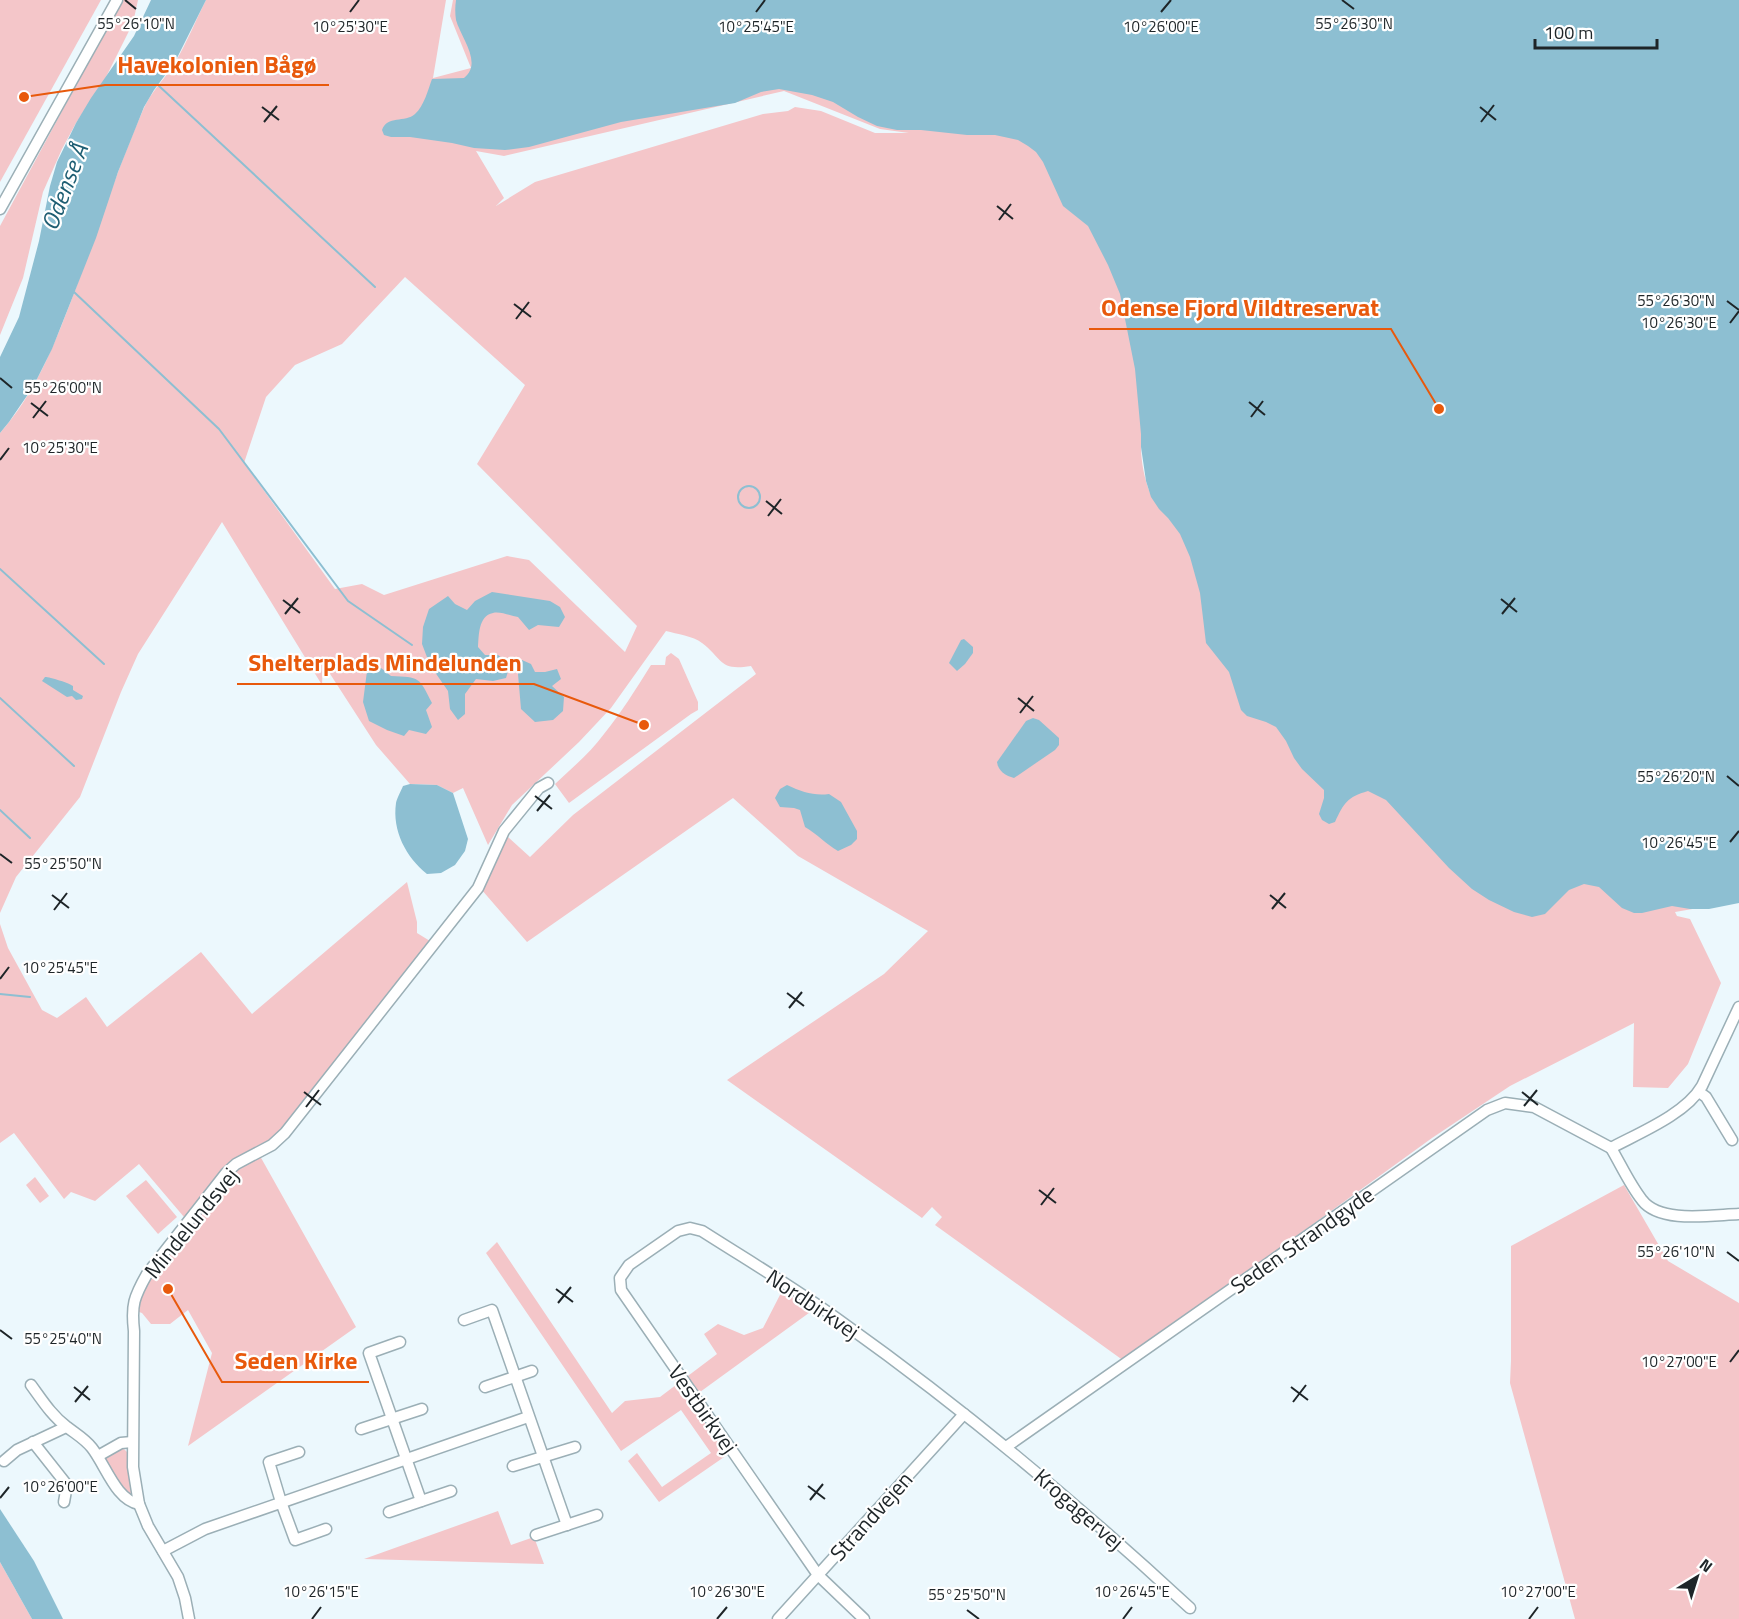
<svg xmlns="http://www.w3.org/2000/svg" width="1739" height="1619" font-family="'Titillium Web',sans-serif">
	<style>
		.green { fill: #f4c6c9; fill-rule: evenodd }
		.water { fill: #8dbfd2 }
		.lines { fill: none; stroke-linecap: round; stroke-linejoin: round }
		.stream { stroke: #8dbfd2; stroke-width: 2 }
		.minor-casing { stroke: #9bafb6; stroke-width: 13 }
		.minor { stroke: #fff; stroke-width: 10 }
		.ticks { fill: none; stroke: #1e2528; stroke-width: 2 }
		.labels { text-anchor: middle; stroke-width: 4.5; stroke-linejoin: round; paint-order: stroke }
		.street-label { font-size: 22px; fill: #1e2528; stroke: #fff }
		.water-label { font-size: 24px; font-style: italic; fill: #1e5e73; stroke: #fff }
		.ticks-label { font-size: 15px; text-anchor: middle; fill: #1e2528; stroke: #fff; stroke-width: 4.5; stroke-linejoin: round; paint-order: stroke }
		.leader { fill: none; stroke: #e8590c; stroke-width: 2 }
		.callout-dot { fill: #e8590c; stroke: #fff; stroke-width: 2 }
		.callout-label { font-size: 24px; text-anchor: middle; font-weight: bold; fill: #e8590c; stroke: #fff; stroke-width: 4.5; stroke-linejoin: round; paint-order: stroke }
	</style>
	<rect width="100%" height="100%" fill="#ecf8fd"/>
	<!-- green -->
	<g class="green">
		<path d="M0,0h101l-101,182z"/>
		<path d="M122,0h16l-5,23 -28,56 -29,44 -14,26 -19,43 -20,86 -23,57v-109z"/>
		<path d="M206,0h240l-13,78 38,-10 -21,-52 3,-16h1286v901l-64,11 2,4 13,3 31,64 -33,81 -20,24 -35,-1 1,-64 -124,63 -78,52 -308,223 -189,-136 7,-8 -10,-10 -10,11 -195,-138 157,-106 44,-43 -130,-75 -65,-58 -206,144 -46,-53 26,-53 23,21 43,-42 183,-141 -5,-8c-32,5 -27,-6 -49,-23 -9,-7 -25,-9 -36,-12l-55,77 -32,34 -67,63 -24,40 -25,-57 -10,5 -16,-8 -27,-1 -34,-39 -53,-82 -1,22 -100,-163 -84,132 -17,38 -41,105 -64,80 -16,36v-480c34,-38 53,-85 71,-132 24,-63 45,-129 72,-191 8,-19 23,-32 33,-49 11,-19 20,-41 30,-61zM784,91l96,38 29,4h-34l-54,-22 -26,-4 -7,4 -25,3 -228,68 -39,24 8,-8 -28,-47 28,5zM405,277l120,108 -48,79 160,162 -12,26 -96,-92 -22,-4 -123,39 -22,-11 -27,5 -91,-126 22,-66 29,-32 47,-21zM1142,433l8,60c-7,-18 -11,-41 -8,-60z"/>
		<path d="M671,653l8,6 19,43v8l-7,4 -122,89 -14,-19c17,-16 35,-31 49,-50 17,-21 32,-45 47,-69h14l1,-8z"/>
		<path d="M407,882l10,40v11l13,8 -157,198 -29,14 -60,64 -45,-53 -44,37 -24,-9 -7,7 -50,-66 -14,10v-219l8,24 34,62 15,8 29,-21 21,30 94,-75 51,62z"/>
		<path d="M260,1156l96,171 -168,119 24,-93 -24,-43 -18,14h-19l-9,-11 -6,-2 17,-39 78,-98z"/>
		<path d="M35,1177l14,19 -9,7 -14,-18z"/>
		<path d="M146,1180l31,37 -19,17 -32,-38z"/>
		<path d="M1624,1185l44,76 71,42v316h-164l-65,-236 1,-22v-115z"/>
		<path d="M497,1242l115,171 13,-12 35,-4 57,-43 -13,-20 14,-10 26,11 19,-7 19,-37 31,19 -124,90 38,55 -68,47 -31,-41 9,-8 25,34 49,-34 -30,-43 -60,41 -135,-198z"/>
		<path d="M122,1447l6,6 5,43 -6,1 -24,-41z"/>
		<path d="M498,1511l13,34 23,-8 10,27 -180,-5z"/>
		<path d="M0,1562l32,57h-32z"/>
	</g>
	<!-- water -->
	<g class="water">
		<path d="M151,0h55l-31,62 -21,28 -10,17 -26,65 -22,66 -44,111 -19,38 -24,35 -9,11v-76l19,-40 20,-76 11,-55 7,-24 19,-39 15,-25 43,-62z"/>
		<path d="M456,0h1283v903l-30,6h-19l-18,-3 -30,7h-8l-12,-5 -23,-21 -15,-3 -15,6 -24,24 -13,3 -18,-5 -25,-12 -17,-11 -23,-21 -63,-68 -18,-9c-21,6 -24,12 -33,31l-6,2 -7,-4 -3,-6 5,-16v-8l-22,-21 -8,-11 -8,-17 -10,-14 -10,-5 -19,-6 -6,-6 -12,-38 -23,-29 -6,-50 -10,-36 -10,-23 -12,-16 -9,-9 -8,-12 -5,-16 -5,-34v-13l-6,-65 -15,-75 -12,-29 -20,-39 -25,-20 -20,-44 -7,-10 -8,-6 -10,-6 -23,-5h-28l-46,-5h-24l-20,-4 -19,-9 -25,-15 -21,-7 -33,-6 -18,3 -26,11 -114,19 -92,25 -24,3 -31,-2 -22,-5 -42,-6h-19l-7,-2 -2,-5c5,-15 23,-7 33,-16 9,-8 13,-24 17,-35l32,-1c19,-15 -3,-40 -8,-58 -1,-7 -1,-13 0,-20z"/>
		<path d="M492,592l58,9 10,6 5,10 -6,10 -21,-2 -9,5 -11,-13c-7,-1 -18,-6 -25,-4 -15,3 -14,23 -15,34l7,8h13l12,10 -4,13 -13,3 -17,-2 -11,15v20l-7,6 -8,-11 -2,-18 -18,-26 -8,-21 1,-17 6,-18 19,-13 7,8 12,6 8,-9z"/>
		<path d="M964,639l9,8v6l-8,11 -8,7 -8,-8 12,-23z"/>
		<path d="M522,660l9,4 4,8h10l12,-3 4,10 -9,7 12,11 -1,14 -10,9 -18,2 -14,-13 -3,-35z"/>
		<path d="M381,668l10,8c29,1 28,1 41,27l-6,7 6,17 -6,7 -17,-4 -5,6 -17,-6 -18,-9 -6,-19 4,-31z"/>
		<path d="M45,677c5,0 24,6 28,9v4l10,6 -1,3 -6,1 -4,-4 -5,1 -25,-16z"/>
		<path d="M1033,718l6,2 20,18v7l-4,5 -41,28c-8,-2 -16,-7 -17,-16l29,-41z"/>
		<path d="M410,784l27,1 16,8 15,46 -3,12 -10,14 -14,8 -14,1c-21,-17 -35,-43 -31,-71 1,-5 5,-12 7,-17z"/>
		<path d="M787,785c15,7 27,11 42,9l12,8 16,29v8l-6,6 -13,6c-12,-7 -21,-17 -33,-24l-5,-17 -6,-2 -14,-1 -5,-9 5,-9z"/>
		<path d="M0,1509l34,52 29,58h-31l-32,-57z"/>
	</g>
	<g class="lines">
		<!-- stream -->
		<g class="stream">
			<path d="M158,85l217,202"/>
			<path d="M74,292l145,137 129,172 64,44"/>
			<circle cx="749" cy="497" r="11"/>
			<path d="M0,569l104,95"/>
			<path d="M0,698l74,68"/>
			<path d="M0,810l30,28"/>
			<path d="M0,994l30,3"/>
		</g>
		<!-- minor casing -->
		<g class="minor-casing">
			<g id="minor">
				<path d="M0,209l117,-209"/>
				<path d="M1699,1092l7,5 26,43"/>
				<path d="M1611,1148c28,-15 75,-34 91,-62l37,-79"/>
				<path d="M1611,1148c10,17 19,37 31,52 18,24 70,15 97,14"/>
				<path d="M464,1320l28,-10 75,215"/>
				<path d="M400,1342l-31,11 52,148"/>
				<path d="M31,1385c11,15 21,31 36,42 9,7 18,12 25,21 14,18 24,52 47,56"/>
				<path d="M485,1387l47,-16"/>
				<path d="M361,1429l61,-20"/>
				<path d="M33,1442l34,43 -3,17"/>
				<path d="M1006,1447l481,-337 18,-7 29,4 77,41"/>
				<path d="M299,1452l-30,10 12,40 14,38 31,-11"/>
				<path d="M98,1456l23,-13 11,-1"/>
				<path d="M4,1461l13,-11 49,-23"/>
				<path d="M513,1466l62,-19"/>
				<path d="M389,1512l62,-21"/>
				<path d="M536,1535l61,-20"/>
				<path d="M163,1551l42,-22 323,-112"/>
				<path d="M189,1619l-4,-21 -7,-21 -30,-51 -9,-22 -6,-37 1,-136c-3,-26 0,-34 13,-57l79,-101 10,-9 36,-19 13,-12 193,-245 26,-57 35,-43 9,-5"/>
				<path d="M778,1619l186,-205"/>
				<path d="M864,1619l-46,-44 -197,-285 -1,-12 9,-13 49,-34 12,-3 12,3c47,30 96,59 141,92 122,87 237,183 347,285"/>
			</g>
		</g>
		<!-- minor -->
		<use href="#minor" class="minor"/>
	</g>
	<!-- ticks -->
	<path class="ticks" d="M125,0l11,9M1342,0l12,9M350,12l9,-12M756,12l9,-12M1161,12l10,-12M262,107l17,13M1480,107l16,13M264,122l13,-16M1481,122l13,-17M997,206l16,13M999,220l12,-16M1727,301l12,9M514,304l17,13M516,319l13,-17M1730,323l9,-12M0,378l12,10M1249,402l16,13M31,403l17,13M1251,417l12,-16M33,418l13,-17M0,460l9,-12M766,501l16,13M768,516l13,-17M1501,599l16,13M283,600l17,13M285,614l13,-16M1502,614l13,-16M1018,698l16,13M1020,713l13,-17M1727,776l12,10M535,796l17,13M537,811l13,-16M1730,842l9,-11M0,854l12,9M52,895l17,13M1270,895l16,13M1272,909l13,-16M54,910l13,-17M0,979l9,-12M787,993l17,13M789,1008l13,-16M304,1092l17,13M1522,1092l16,13M1524,1106l13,-16M306,1107l13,-17M1039,1190l17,13M1041,1205l13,-17M1727,1252l12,9M556,1289l17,13M558,1303l13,-16M0,1330l12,9M1730,1362l9,-12M74,1387l16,13M1291,1387l17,13M75,1402l13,-16M1293,1402l13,-17M808,1486l17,13M0,1498l9,-11M810,1500l13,-16M967,1610l12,9M312,1619l9,-12M717,1619l10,-12M1123,1619l9,-12M1529,1619l9,-12"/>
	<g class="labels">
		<!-- street labels -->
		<g class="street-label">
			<text transform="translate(191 1223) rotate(-51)" y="8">Mindelundsvej</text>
			<text transform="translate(1302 1240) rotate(-35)" y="8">Seden Strandgyde</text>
			<text transform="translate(813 1304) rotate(34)" y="8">Nordbirkvej</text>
			<text transform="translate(703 1409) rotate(55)" y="8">Vestbirkvej</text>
			<text transform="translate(1079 1509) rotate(41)" y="8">Krogagervej</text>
			<text transform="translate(871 1516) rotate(-48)" y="8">Strandvejen</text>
		</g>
		<!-- water labels -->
		<g class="water-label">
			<text transform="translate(65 187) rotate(-69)" y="8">Odense Å</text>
		</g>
	</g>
	<g class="ticks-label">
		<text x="136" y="29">55°26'10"N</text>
		<text x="1354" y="29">55°26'30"N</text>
		<text x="350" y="32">10°25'30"E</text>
		<text x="756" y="32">10°25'45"E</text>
		<text x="1161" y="32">10°26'00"E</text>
		<text x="1676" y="306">55°26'30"N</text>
		<text x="1679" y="328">10°26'30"E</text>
		<text x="63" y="393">55°26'00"N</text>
		<text x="60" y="453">10°25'30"E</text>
		<text x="1676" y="782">55°26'20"N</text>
		<text x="1679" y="848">10°26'45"E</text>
		<text x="63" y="869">55°25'50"N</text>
		<text x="60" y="973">10°25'45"E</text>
		<text x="1676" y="1257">55°26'10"N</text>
		<text x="63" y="1344">55°25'40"N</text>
		<text x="1679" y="1367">10°27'00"E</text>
		<text x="60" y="1492">10°26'00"E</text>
		<text x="321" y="1597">10°26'15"E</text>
		<text x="727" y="1597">10°26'30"E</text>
		<text x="1132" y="1597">10°26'45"E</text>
		<text x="1538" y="1597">10°27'00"E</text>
		<text x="967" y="1600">55°25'50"N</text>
	</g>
	<!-- callouts -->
	<path class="leader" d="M24 97L105 85H329M1439 409L1391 329H1089M644 725L534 684H237M168 1289L222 1382H369"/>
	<g class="callout-dot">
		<circle cx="24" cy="97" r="6"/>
		<circle cx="1439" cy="409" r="6"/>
		<circle cx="644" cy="725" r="6"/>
		<circle cx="168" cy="1289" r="6"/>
	</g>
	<g class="callout-label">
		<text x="217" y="73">Havekolonien Bågø</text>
		<text x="1240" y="316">Odense Fjord Vildtreservat</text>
		<text x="385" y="671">Shelterplads Mindelunden</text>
		<text x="296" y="1369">Seden Kirke</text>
	</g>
	<!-- north arrow -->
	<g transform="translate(1697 1577) rotate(38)" stroke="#ffffff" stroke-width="4.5" paint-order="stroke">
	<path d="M0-4.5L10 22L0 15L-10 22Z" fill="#1e2528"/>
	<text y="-9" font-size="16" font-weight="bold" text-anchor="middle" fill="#1e2528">N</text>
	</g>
	<!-- scale -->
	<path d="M1535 39v9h122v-9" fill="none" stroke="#1e2528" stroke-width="3"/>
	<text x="1544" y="39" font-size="18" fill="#1e2528" stroke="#ffffff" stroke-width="4.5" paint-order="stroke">100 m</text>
</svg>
